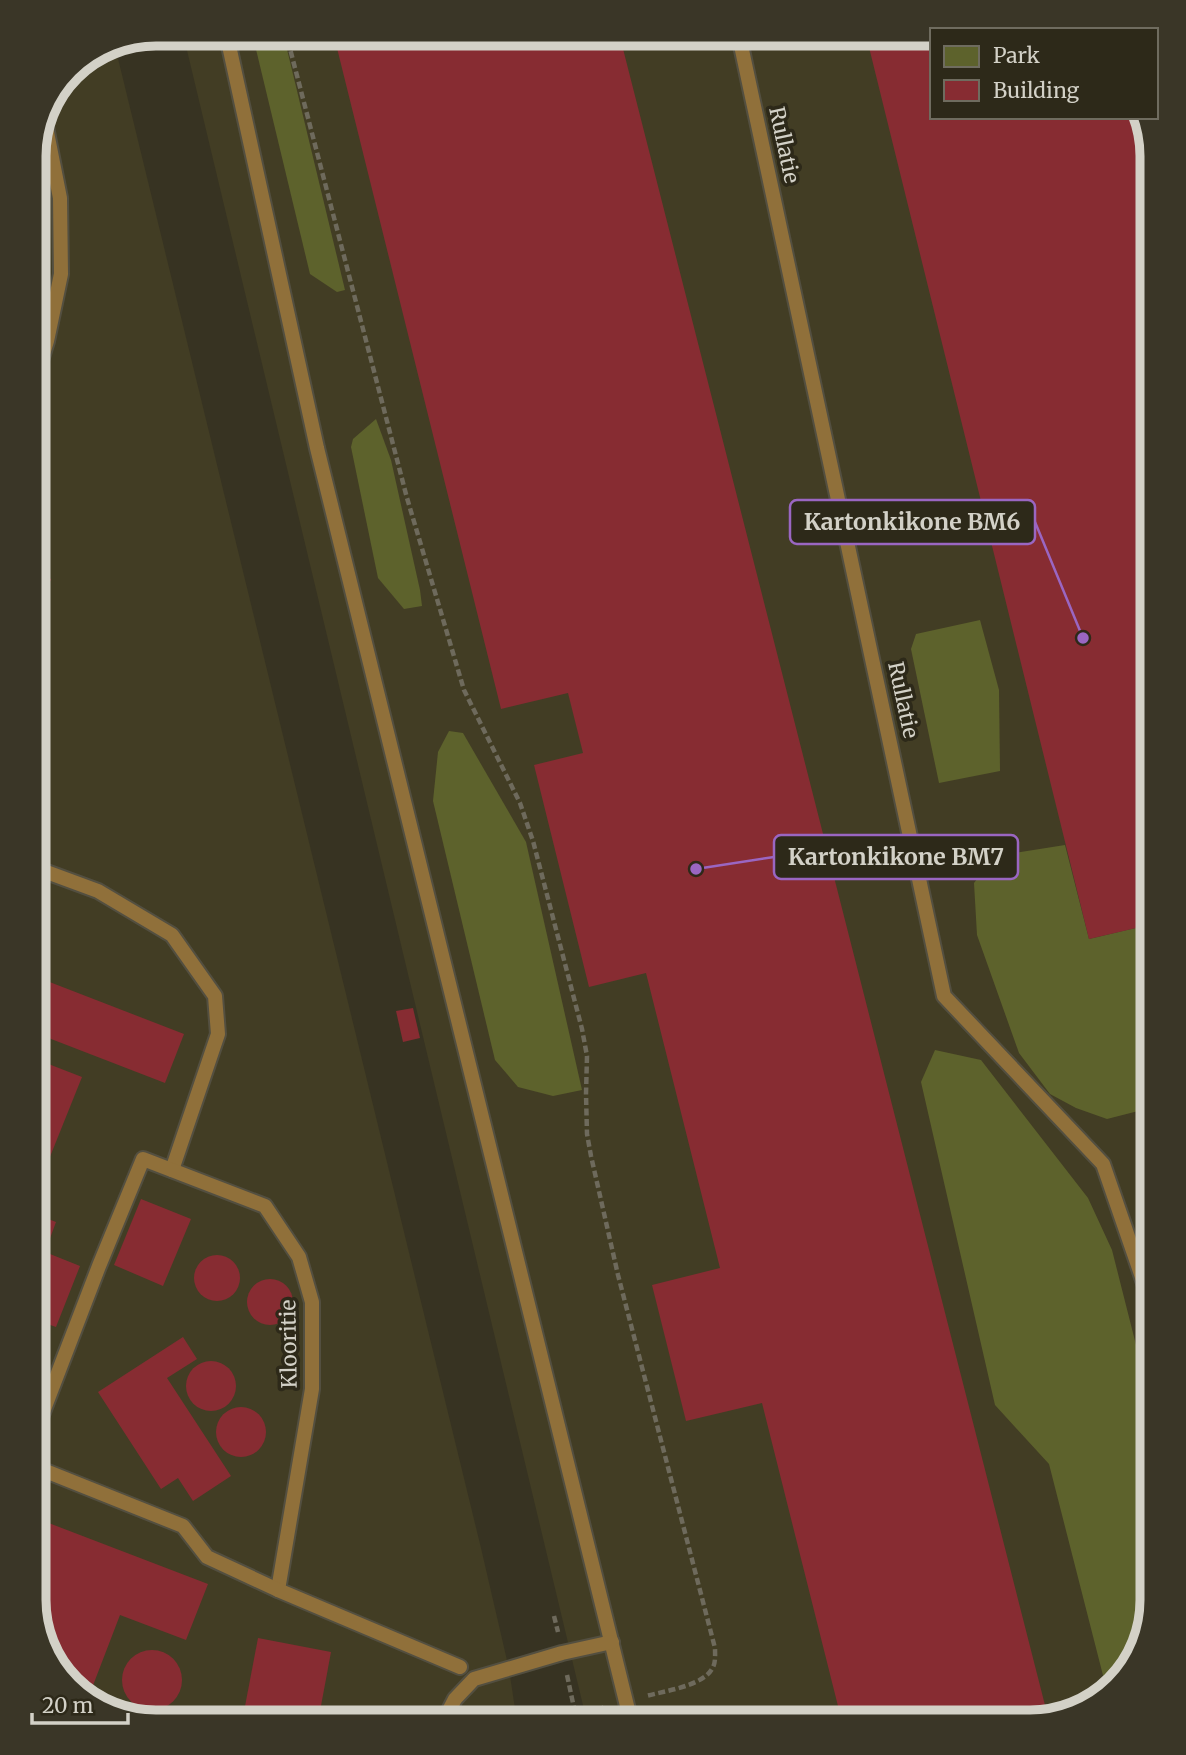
<svg xmlns="http://www.w3.org/2000/svg" width="1186" height="1755" font-family="Merriweather,serif">
	<style>
		.built { fill: #423d24 }
		.green { fill: #5d622c }
		.building { fill: #872c32 }
		.lines { fill: none; stroke-linecap: round; stroke-linejoin: round }
		.lane-casing { stroke: #534f40; stroke-width: 18 }
		.path { stroke: #6e6a5c; stroke-width: 4.5; stroke-dasharray: 7 3.5; stroke-linecap: butt }
		.lane { stroke: #90703a; stroke-width: 14 }
		.labels { text-anchor: middle; stroke-width: 7; stroke-linejoin: round; paint-order: stroke }
		.street-label { font-size: 21px; fill: #d3d1c7; stroke: #2d2919 }
		.rim { fill: none; stroke: #d3d1c7; stroke-width: 9 }
		.leader { fill: none; stroke: #9a66c2; stroke-width: 2.5 }
		.callout-dot { fill: #9a66c2; stroke: #2d2919; stroke-width: 2.5 }
		.callout { fill: #2d2919; stroke: #9a66c2; stroke-width: 2.5 }
		.callout-label { font-size: 23px; text-anchor: middle; font-weight: bold; fill: #d3d1c7 }
	</style>
	<rect width="100%" height="100%" fill="#373322"/>
	<!-- built -->
	<g class="built">
		<path d="M932,35v82l221,38v1445l-17,61 -44,45 -61,16h-444l-402,-1680z"/>
		<path d="M109,42h5l367,1506 28,121 8,53h-370l-59,-21 -39,-40 -16,-61v-1453l36,-78z"/>
	</g>
	<!-- green -->
	<g class="green">
		<path d="M254,41h31l60,249 -8,2 -27,-18z"/>
		<path d="M376,419l15,41 29,130 2,16 -18,3 -26,-31 -27,-131 2,-8z"/>
		<path d="M980,620l19,70 1,81 -61,12 -28,-134 5,-15z"/>
		<path d="M449,731l14,2 63,109 56,248 -29,6 -35,-9 -23,-27 -62,-259 5,-49z"/>
		<path d="M1065,845l24,94 55,-13 9,31v147l-3,4 -43,11 -31,-11 -26,-14 -31,-41 -42,-118 -3,-52 21,-27z"/>
		<path d="M935,1050l46,10 107,138 24,52 41,162v188l-17,61 -29,30 -58,-227 -54,-59 -74,-323z"/>
		<path d="M1153,1147v114l-16,-51 12,-62z"/>
	</g>
	<!-- building -->
	<g class="building">
		<path d="M866,35h66v82h211l10,38v769l-64,15z"/>
		<path d="M620,37l428,1680 -17,5h-189l-80,-319 -76,18 -34,-136 68,-17 -74,-295 -57,14 -55,-222 49,-12 -15,-60 -67,16 -166,-669z"/>
		<path d="M33,572l18,7 -17,44h-1z"/>
		<path d="M47,981l137,53 -19,49 -132,-51v-16z"/>
		<path d="M413,1008l7,30 -17,4 -7,-31z"/>
		<path d="M33,1058l49,19 -49,122z"/>
		<path d="M141,1199l50,20 -28,67 -49,-21z"/>
		<path d="M33,1213l23,9 -11,30 35,14 -24,61 -23,-8z"/>
		<circle cx="217" cy="1278" r="23"/>
		<circle cx="270" cy="1302" r="23"/>
		<path d="M183,1337l14,22 -30,19 64,98 -38,25 -15,-23 -17,11 -63,-97z"/>
		<circle cx="211" cy="1386" r="25"/>
		<circle cx="241" cy="1432" r="25"/>
		<path d="M33,1517l175,67 -22,56 -66,-25 -33,86 -38,-40 -16,-61z"/>
		<path d="M258,1638l73,14 -13,70h-76z"/>
		<circle cx="152" cy="1680" r="30"/>
	</g>
	<g class="lines">
		<!-- lane casing -->
		<g class="lane-casing">
			<g id="lane">
				<path d="M739,36l205,960 159,168 50,145"/>
				<path d="M228,41l89,407 314,1274"/>
				<path d="M33,386l14,-45 14,-67 -1,-76 -15,-76"/>
				<path d="M33,867l65,24 74,44 43,61 3,38 -46,136"/>
				<path d="M33,1438l66,-172 44,-107 122,47 34,51 13,45v87l-34,201"/>
				<path d="M33,1466l150,60 24,31 71,33 182,77"/>
				<path d="M443,1722l12,-23 19,-20 88,-26 50,-11"/>
			</g>
		</g>
		<!-- path -->
		<g class="path">
			<path d="M288,41l119,457 57,192 56,113 13,38 49,188 5,27 -1,38 1,40 4,22 27,119 97,373c0,7 1,15 -3,21 -10,17 -47,22 -66,27"/>
			<path d="M554,1616l4,16"/>
			<path d="M567,1675l10,47"/>
			<path d="M584,1722l20,-15"/>
		</g>
		<!-- lane -->
		<use href="#lane" class="lane"/>
	</g>
	<g class="labels">
		<!-- street labels -->
		<g class="street-label">
			<text transform="translate(784 145) rotate(78)" y="7">Rullatie</text>
			<text transform="translate(903 700) rotate(78)" y="7">Rullatie</text>
			<text transform="translate(289 1344) rotate(-91)" y="7">Klooritie</text>
		</g>
	</g>
	<!-- crop -->
	<path d="M0 0H1186V1755H0ZM156 46H1030A110 110 0 0 1 1140 156V1600A110 110 0 0 1 1030 1710H156A110 110 0 0 1 46 1600V156A110 110 0 0 1 156 46Z" fill="#3a3627" fill-rule="evenodd"/>
	<path class="rim" d="M156 46H1030A110 110 0 0 1 1140 156V1600A110 110 0 0 1 1030 1710H156A110 110 0 0 1 46 1600V156A110 110 0 0 1 156 46Z"/>
	<!-- callouts -->
	<path class="leader" d="M1083 638L1035 522M696 869L774 857"/>
	<g class="callout-dot">
		<circle cx="1083" cy="638" r="7"/>
		<circle cx="696" cy="869" r="7"/>
	</g>
	<g class="callout">
		<rect x="790" y="500" width="245" height="44" rx="7"/>
		<rect x="774" y="835" width="244" height="44" rx="7"/>
	</g>
	<g class="callout-label">
		<text x="912" y="530">Kartonkikone BM6</text>
		<text x="896" y="865">Kartonkikone BM7</text>
	</g>
	<!-- legend -->
	<rect x="930" y="28" width="228" height="91" fill="#2d2919" stroke="#6f6c5f" stroke-width="2"/>
	<rect x="944" y="46" width="35" height="21" fill="#5d622c" stroke="#6f6c5f" stroke-width="2"/>
	<text x="993" y="63" font-size="21" fill="#d3d1c7">Park</text>
	<rect x="944" y="80" width="35" height="21" fill="#872c32" stroke="#6f6c5f" stroke-width="2"/>
	<text x="993" y="98" font-size="21" fill="#d3d1c7">Building</text>
	<!-- scale -->
	<path d="M32 1713v10h96v-10" fill="none" stroke="#d3d1c7" stroke-width="3.5"/>
	<text x="42" y="1713" font-size="21" fill="#d3d1c7" stroke="#2d2919" stroke-width="5" paint-order="stroke">20 m</text>
</svg>
